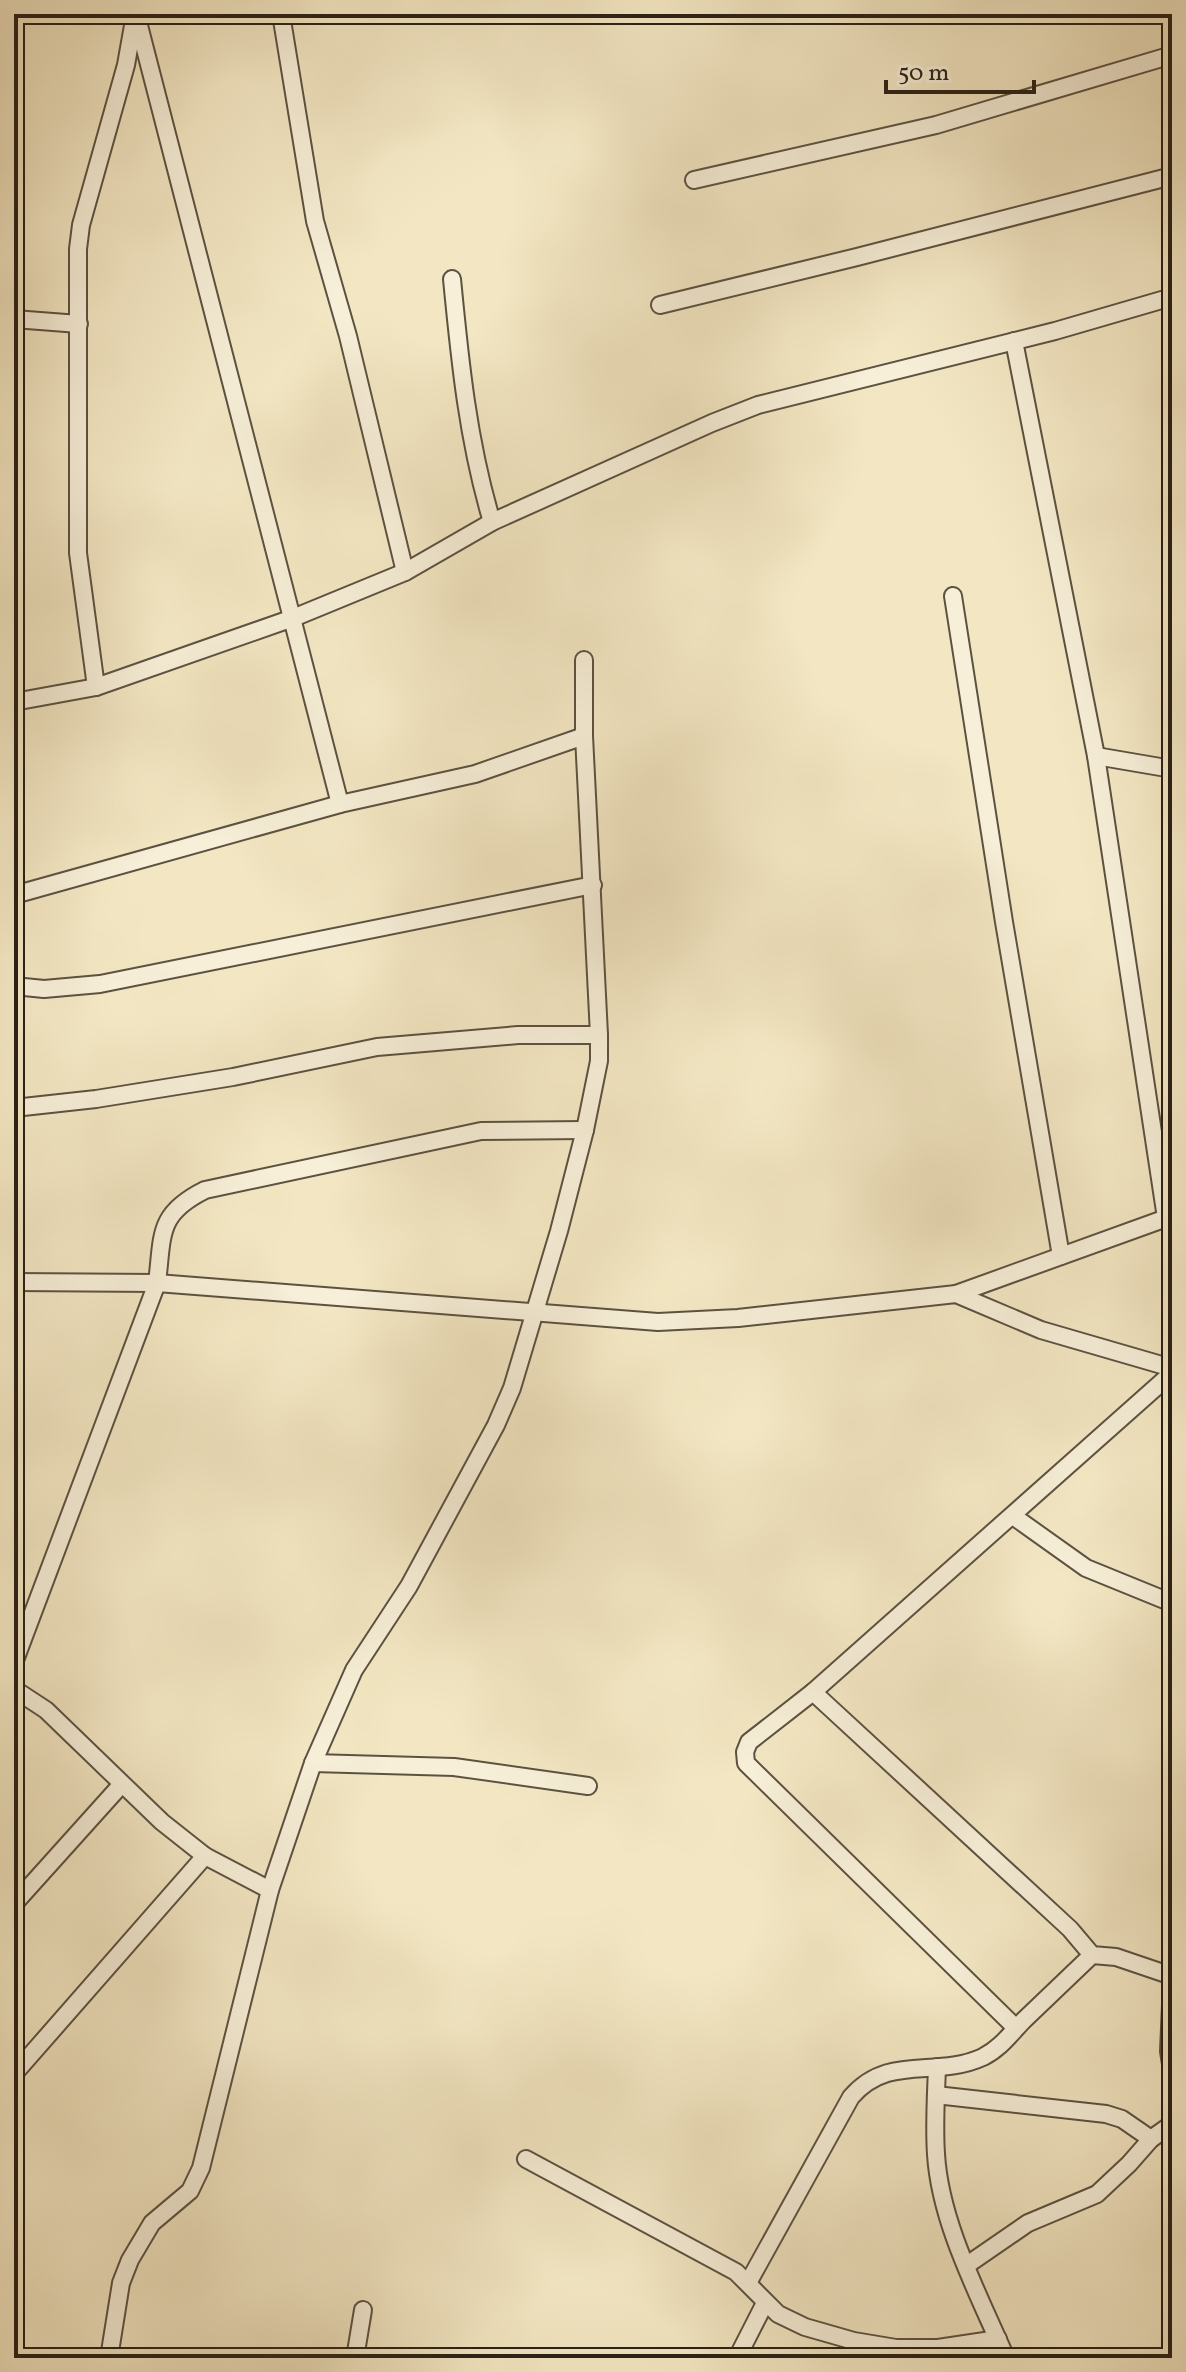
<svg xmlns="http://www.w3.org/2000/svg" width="1186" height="2372" font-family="Vollkorn,serif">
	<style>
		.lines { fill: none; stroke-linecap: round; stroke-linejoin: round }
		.street-casing { stroke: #5c5241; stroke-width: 20 }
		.street { stroke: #f7efd8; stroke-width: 16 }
	</style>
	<rect width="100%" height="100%" fill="#f3e7c3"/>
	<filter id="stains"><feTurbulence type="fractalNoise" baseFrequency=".0025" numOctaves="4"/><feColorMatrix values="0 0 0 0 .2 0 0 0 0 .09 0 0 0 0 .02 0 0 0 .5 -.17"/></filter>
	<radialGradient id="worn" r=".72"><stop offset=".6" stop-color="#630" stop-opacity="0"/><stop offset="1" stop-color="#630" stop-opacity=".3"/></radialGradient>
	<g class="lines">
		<!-- street casing -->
		<g class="street-casing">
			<g id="street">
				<path d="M136,14l204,790"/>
				<path d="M281,14l34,207 33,115 57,236"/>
				<path d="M694,180l242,-55 236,-70"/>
				<path d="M452,279c8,83 16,163 40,243"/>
				<path d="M660,305l197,-48 315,-81"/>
				<path d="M14,319l65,5"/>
				<path d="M1014,341l82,415 70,462"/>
				<path d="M953,596l51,326 57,334"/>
				<path d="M96,687l-18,-134v-304l3,-24 45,-160 8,-45"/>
				<path d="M14,702l82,-15 197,-69 112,-46 87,-50 220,-99 46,-18 297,-74 117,-34"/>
				<path d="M1096,756l76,13"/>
				<path d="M14,895l326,-91 135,-30 109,-38"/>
				<path d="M14,986l30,3 56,-5 493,-99"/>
				<path d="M14,1108l82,-9 137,-22 144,-30 141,-12h81"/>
				<path d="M14,1282l143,1 501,39 80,-4 218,-24 85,36 131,38"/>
				<path d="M956,1294l216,-78"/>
				<path d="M1172,1373l-359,319 257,237 22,26 24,2 56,19"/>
				<path d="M1013,1516l73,52 86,35"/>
				<path d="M14,1663l143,-380c6,-49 0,-69 48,-93l276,-59 104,-1"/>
				<path d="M14,1689l32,21 116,112 43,34 65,34"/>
				<path d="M813,1692l-64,50 -4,10 1,11 270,265"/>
				<path d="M313,1763l141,4 134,19"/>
				<path d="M14,1904l107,-119"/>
				<path d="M1172,1982l-3,69 3,20"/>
				<path d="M937,2067c-1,29 -3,58 -1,87 4,69 43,141 70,204"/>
				<path d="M14,2074l191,-218"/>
				<path d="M936,2095l170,19 16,5 29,20"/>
				<path d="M526,2159l210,113 42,42 27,13 49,14 42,7h42l60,-9"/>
				<path d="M967,2265l61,-42 69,-29 32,-30 22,-25 21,-15"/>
				<path d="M748,2283l103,-186c38,-44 84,-18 132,-40 18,-9 28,-24 41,-37 23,-22 45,-43 68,-65"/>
				<path d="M109,2358l12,-75 9,-23 22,-37 38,-32 11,-23 69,-278 43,-127 41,-93 55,-84 87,-161 16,-37 47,-157 26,-101 14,-69v-26l-15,-299v-76"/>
				<path d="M355,2358l8,-48"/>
				<path d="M737,2358l28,-55"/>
			</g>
		</g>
		<!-- street -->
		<use href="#street" class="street"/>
	</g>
	<!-- margin -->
	<rect width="1186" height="2372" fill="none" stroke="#f3e7c3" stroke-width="48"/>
	<rect x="16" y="16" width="1154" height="2340" fill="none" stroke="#292016" stroke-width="4"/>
	<rect x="24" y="24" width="1138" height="2324" fill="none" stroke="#292016" stroke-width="2"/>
	<!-- scale -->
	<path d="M886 80v12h148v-12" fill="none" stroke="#292016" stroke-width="4"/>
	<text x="898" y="80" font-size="24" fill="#292016" stroke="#f7efd8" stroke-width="6" paint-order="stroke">50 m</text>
	<rect width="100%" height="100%" filter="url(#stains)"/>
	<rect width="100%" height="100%" fill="url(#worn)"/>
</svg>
